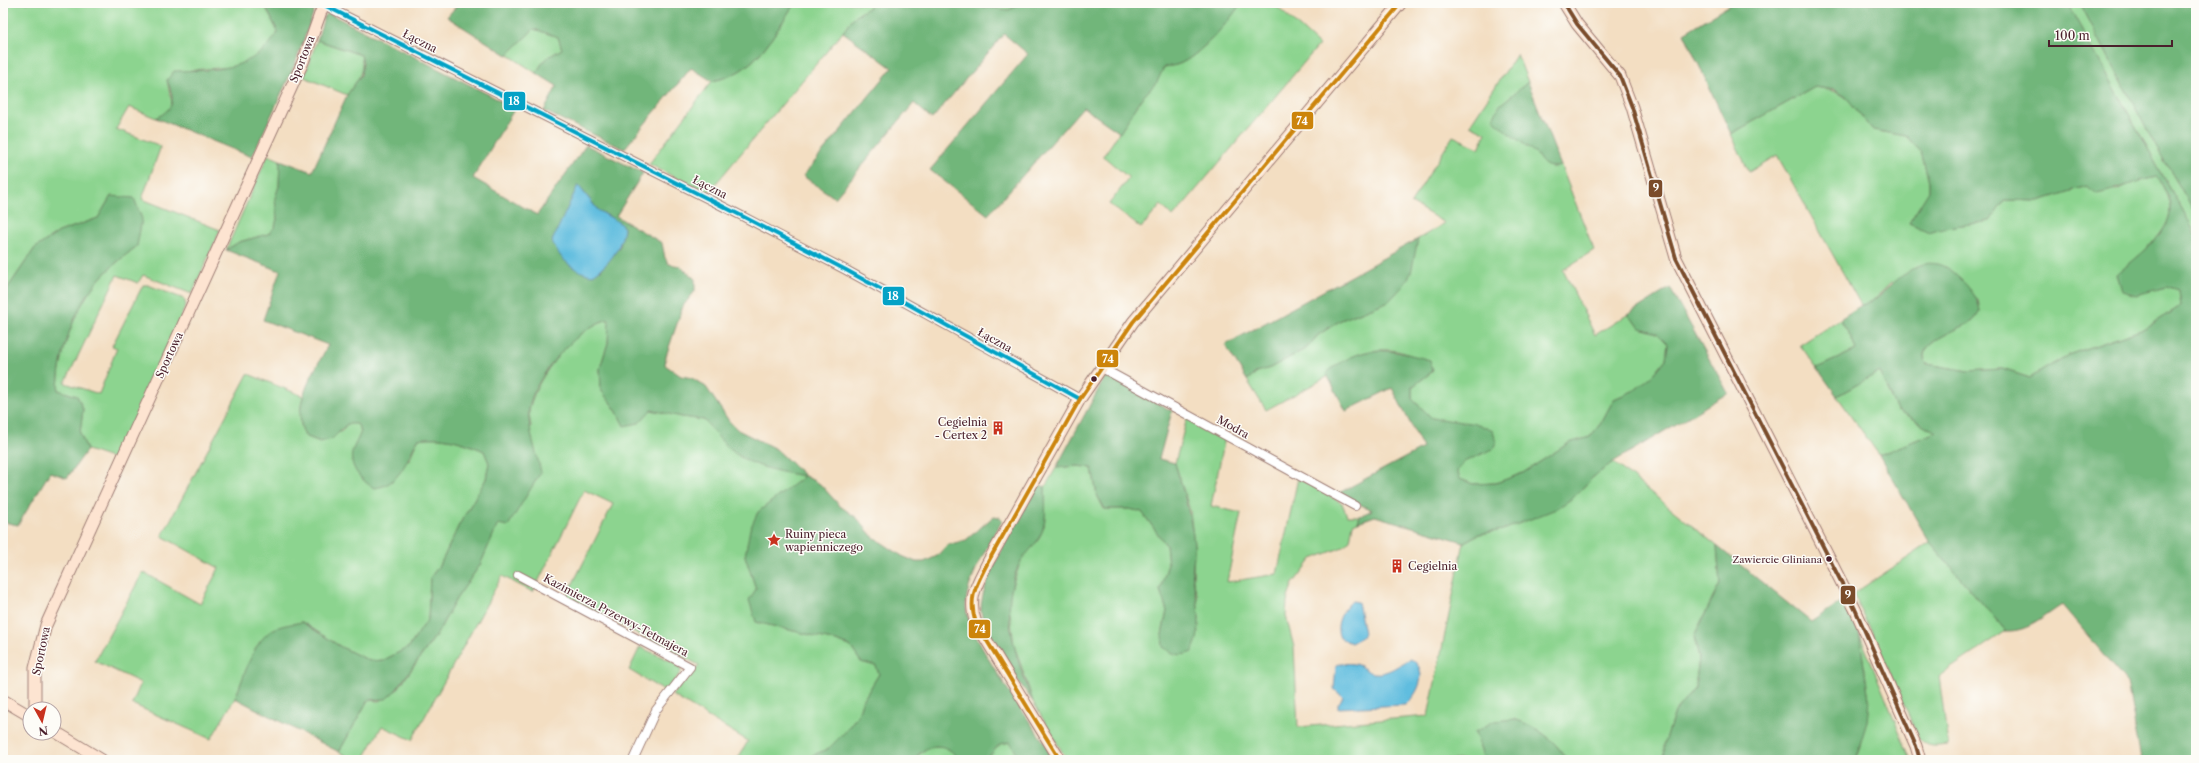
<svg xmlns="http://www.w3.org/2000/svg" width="2199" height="763" font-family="'Libre Caslon Text',serif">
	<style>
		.green { fill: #8cd48f; stroke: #6b7a5d }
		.forest { fill: #71b67a; stroke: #5e6a52; fill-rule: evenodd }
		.water { fill: #61bddf; stroke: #566e85 }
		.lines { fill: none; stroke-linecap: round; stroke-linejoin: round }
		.street-casing { stroke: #9e7e76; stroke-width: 10 }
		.secondary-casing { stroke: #9e7e76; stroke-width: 13 }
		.street { stroke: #fff; stroke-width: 8 }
		.secondary { stroke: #fde4d1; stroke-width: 11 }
		.bus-1-casing { stroke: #fdfcf7; stroke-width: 7 }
		.bus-2-casing { stroke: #fdfcf7; stroke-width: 7 }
		.bus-3-casing { stroke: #fdfcf7; stroke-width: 7 }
		.bus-1 { stroke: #7a4b2a; stroke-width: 4 }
		.bus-2 { stroke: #04a2c6; stroke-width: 4 }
		.bus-3 { stroke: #cc840b; stroke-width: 4 }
		.bus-dot { fill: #4a1f2b; stroke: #fdfcf7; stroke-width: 1.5 }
		.labels { text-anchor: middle; stroke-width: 3; stroke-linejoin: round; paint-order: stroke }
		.bus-label { font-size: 10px; fill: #4a1f2b; stroke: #fdfcf7; text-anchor: end }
		.street-label { font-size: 11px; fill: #4a1f2b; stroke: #fdfcf7 }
		.poi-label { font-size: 11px; fill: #4a1f2b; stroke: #fdfcf7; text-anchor: start }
		.line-badge { stroke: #fdfcf7; stroke-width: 1.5 }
		.badge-label { font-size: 11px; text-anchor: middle; font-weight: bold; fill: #fff }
	</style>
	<rect width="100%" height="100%" fill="#fdfcf7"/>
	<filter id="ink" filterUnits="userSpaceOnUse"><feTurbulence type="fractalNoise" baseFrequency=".025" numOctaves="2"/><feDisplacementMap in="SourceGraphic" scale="8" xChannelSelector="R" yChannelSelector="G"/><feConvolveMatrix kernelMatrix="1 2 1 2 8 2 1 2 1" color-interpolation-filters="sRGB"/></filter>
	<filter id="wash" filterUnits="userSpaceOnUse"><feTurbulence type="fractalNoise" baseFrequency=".012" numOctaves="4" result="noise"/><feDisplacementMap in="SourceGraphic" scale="16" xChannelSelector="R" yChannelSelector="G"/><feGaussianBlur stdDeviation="0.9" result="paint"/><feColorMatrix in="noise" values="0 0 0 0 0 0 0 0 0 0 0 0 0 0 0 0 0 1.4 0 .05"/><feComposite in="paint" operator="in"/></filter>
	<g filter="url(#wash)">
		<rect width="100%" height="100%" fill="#f3dec2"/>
		<!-- green -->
		<g class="green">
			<path d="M3,3h263l-1,3 13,26 -9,14 -17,14 -20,7 -41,3 -24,10 5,23 -4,9 -12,6 -27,-11 -13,22 45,17 -19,53 78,31 -28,64 -49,-19 -5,8 -21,-8 -52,108 34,11 18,-46 -5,-2 31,-61h5l36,14 2,6 -69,155 -30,-10 -7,-17 3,-24 -6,-13 -19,-6c1,-33 13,-71 32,-99 12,-18 31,-32 47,-45l-26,-50 -13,22 -39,14 -24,16 -32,47z"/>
			<path d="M795,3h80l-22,15 -10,14 -136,162 -58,-30 63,-83c45,-8 59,-44 83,-78z"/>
			<path d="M951,3h69l-11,7z"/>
			<path d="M1241,3h32l46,42 -146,172 -12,-12 -20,23 -32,-24 20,-26 -26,-22c14,-18 23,-37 36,-54 9,-14 17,-19 25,-35 5,-1 11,-1 15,-3 19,-7 51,-44 62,-61z"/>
			<path d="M2067,3h13l75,142 41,69v21z"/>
			<path d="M534,29l24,8 4,12 -17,10 -9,14 -29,-19z"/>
			<path d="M317,40l44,15c4,17 -4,26 -14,40l-43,-18z"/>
			<path d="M1517,54l11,28 -28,23 12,30 24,18 8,11 8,3 9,-1 33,84 -31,20 32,65 32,-20 14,13 16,5 11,11 -2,15 -12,15 -19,16 -21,9 -13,24 -11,14 -21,6 -46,30 -27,10 -23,1 -13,-5 -3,-8 7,-9 -11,-40 -21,-4 -20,-19v-12l21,-16c-8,-5 -19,-15 -28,-18 -30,-9 -55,2 -78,20v4l-61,33 -19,-30 10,-8 13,-4 37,-20 11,-13 23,-15 48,-19 25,-47 4,-15 27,-16 -34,-20 42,-67 26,12 7,-15 -16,-8z"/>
			<path d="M1815,87c37,5 35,17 58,43l33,6 15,16 8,29v11l-20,31 20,8c20,-6 40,-6 61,-10l15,-21 34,1 48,-15 30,4 19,-9 22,-4c5,10 11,20 12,32 1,25 -36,50 -53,66l3,7 33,8 13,-3 13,4 2,15 -40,24 -73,25 -38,23 -28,-9 -34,2 -41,-7c-15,-20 33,-35 46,-43 3,-3 5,-7 7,-10l-2,-11 -87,-17 -20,19 -10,3 -84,-150 -28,17 -18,-38z"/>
			<path d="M268,155l12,5 -1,26 -4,12 2,21 -2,8 -7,7 -29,8 -13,8z"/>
			<path d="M610,319l-2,24 -8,25 1,22 15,20 8,15 15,-2 12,-14 31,8 22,3 36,37 33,12 32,7 -47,36 -13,44 11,33v33l80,19 14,5 11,16 15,4 3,8 -17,28 -4,13 -13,17 -17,17 -19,8 -4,3h-68l11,-19 -76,-46 27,-30 -133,-68 47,-93 -29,-14 -51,102 -31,-16 -90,164 -30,-14 -19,34h-7l-17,-8 29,-52 11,1 18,-11 40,-56 19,-35 24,-34 18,-42 33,-97c-1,-6 -3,-13 -1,-19 7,-32 47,-81 80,-88z"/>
			<path d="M1840,319l12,20 4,11 -39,18 -17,-23z"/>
			<path d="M1879,372l18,38 39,22 -57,23 -42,-59z"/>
			<path d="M248,374l55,22c-3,15 -5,26 2,40l15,6 22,-11 5,-7 10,-1 4,8 -3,10 51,19 9,-21c24,-4 44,2 66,12l5,12 -3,16 -27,46 -18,38 -11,15 -2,41 -19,28 -25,13 -14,1 -29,-14 -39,-25 -29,8 -21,27 -17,41 -24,41 -79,-35 9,-21 -46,-22 48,-89 57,32 19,-36 -57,-32z"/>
			<path d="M1187,418l38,20 -14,68 30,7 -14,69 50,-8 21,-96 44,25 5,13h13l-2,6 -5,2 -3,16 -7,7 -31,12 -20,26 -5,16 -1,15 8,31 4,80 130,-11 36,-174 15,-8 24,-4 70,-32 19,-20 21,-16 104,84 3,38 -26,52 5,22 -4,30 -20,24 -11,33 1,15h-98c-13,-21 -29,-33 -53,-41l-39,13 9,28h-417l-34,-58 -4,-13 -15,-44 -6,-48 14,-39 17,-19 5,-13 1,-39 11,-19 22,-2 14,2 5,27 7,14h26l12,3 24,33 2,19 -8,26 7,21 -5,24 37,-14 -2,-27 -4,-14 1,-34 -4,-35 -15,-48z"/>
			<path d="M1930,543l76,88 -67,45 9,69c-11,1 -23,4 -30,-8l-45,-103 -20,-40z"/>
			<path d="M1859,633l52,127h-56l5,-14 9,-47z"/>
			<path d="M640,647l40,18 1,7 -15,20 -37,-22z"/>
			<path d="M1011,742l5,10 1,8h-31l14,-16z"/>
			<path d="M942,746l10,4 8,10h-47l15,-13z"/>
		</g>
		<!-- forest -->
		<g class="forest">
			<path d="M266,3h51l-22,61 -43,93 -96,-39c19,-10 19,-18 11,-38l7,-9c41,-1 80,1 104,-39l-13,-27z"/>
			<path d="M459,3h336c-24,34 -38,70 -83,78l-21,-13 -67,81 -80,-38 13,-25 -21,-13 9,-14 17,-10 -4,-12 -24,-8 -27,26 -60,-38z"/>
			<path d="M875,3h76l58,7 11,-7h221c-10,17 -44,55 -62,61 -5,2 -10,2 -15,3l-7,15 -18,19 -19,32 -37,-26 -95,108 -58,-45 98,-116 -24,-20 -72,85 -18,-16 -79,95 -32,-22 89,-108 -49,-36 10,-14z"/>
			<path d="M1733,3h334l129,232v525h-55l-14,-78 -65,-77c-18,11 -33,27 -56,26l-76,-88 -51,-88 57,-23 -39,-22 -18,-38 -42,24 -20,-28 39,-18 -4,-11 -12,-20c7,-4 13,-9 20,-13 4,-2 8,-3 12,-5 28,-20 52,-59 87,-23 11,10 18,18 21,33 -2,3 -4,7 -7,10 -12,8 -62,23 -46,43l41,7 34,-2 28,9 38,-23 73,-25 40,-24 -2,-15 -13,-4 -30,8 -14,-4 -5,-17c17,-15 54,-40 53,-65 0,-12 -7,-22 -12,-32 -21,3 -40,13 -61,17l-10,-8 -48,15 -34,-1 -15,21c-20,4 -41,4 -61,11l-20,-9 20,-32v-10l-8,-29 -15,-16 -33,-6 -27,-33 -11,-7 -20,-3 -84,47 -47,-101z"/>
			<path d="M2080,3h116v211l-41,-69z"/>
			<path d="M328,13l187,95 -42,70 64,37 49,-70 57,28 -27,43 46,27 3,15 4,6 11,2 15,13v12l-12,15 -17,50 -1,9 16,11 11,2 14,9 23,34 9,9 38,19 29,27 15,8 20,22 17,12 15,18 30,20 14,6h8l13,-6 10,-11 19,-5 28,-24 6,1 2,4c-12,22 -38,62 -36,87 2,29 63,112 82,140l2,12h-33l-1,-8 -6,-10 -10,2 -14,16h-26c-15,-19 -31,-18 -47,0h-108l3,-3 20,-8 17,-17 13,-17 4,-13 17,-28 -3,-8 -15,-4 -11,-16 -14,-5 -80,-19 -7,-22 7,-11 -11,-33 5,-27 8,-17 46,-36c-24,-4 -53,-9 -73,-26 -10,-8 -18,-20 -27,-30l-22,-3 -31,-7 -12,13 -15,3 -8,-16 -15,-20 -1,-22 8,-25 1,-24c-30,7 -76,58 -80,90 -2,17 8,45 12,63l-33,54 -10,-2 -18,41 -24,34 -19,35 -41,56 -10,9 -18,1 -29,52 -104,-54c10,-22 16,-54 37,-68 8,-5 21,-6 30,-8l39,25 29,14 14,-1 25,-13 19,-28 2,-41 11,-15 18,-38 27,-46 3,-16 -5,-12c-22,-10 -42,-16 -66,-12 -11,20 -18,47 -44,49 -12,-7 -25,-20 -22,-36 2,-7 7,-14 9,-21l-4,-7h-10l-15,15 -12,3 -15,-6c-15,-31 9,-63 23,-91l-65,-25 17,-49 -54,-21 13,-8 29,-8 7,-7 2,-8 -2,-21 4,-12 1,-26 32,12 35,-77 14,-20 2,-12 -2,-8 -44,-15 7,-23zM582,190l16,20 22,13 4,5 -4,18 -20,25z"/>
			<path d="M1528,82l33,84c-6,1 -12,2 -17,-2 -4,-3 -6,-9 -10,-12 -14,-12 -30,-20 -41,-34l7,-13z"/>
			<path d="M111,196l23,2 8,21 -5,27c-16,13 -35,27 -47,45 -19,27 -31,66 -32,99l19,6 6,13 -3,24 7,17 -20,28 -17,-6 -32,53 -15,-3v-227l32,-47 24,-16 39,-14z"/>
			<path d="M1418,239l-7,34 -7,12 -15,16 -48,19 -23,15 -11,13 -37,20 -13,4 -10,8 -22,-35z"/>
			<path d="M1670,288l58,105 -115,69 -21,16 -19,20 -17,11 -53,21 -24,4 -15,8 -89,-26 -17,6 2,-6 12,-6 -35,-16 86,-46 -31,-60 -46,23 -20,-38c38,-30 60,-25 104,-13l3,11 -21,16v12l20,19 46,6 15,7 3,11 -3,7 -29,13 -7,9 3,8 13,5 23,-1 27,-10 46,-30 21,-6 11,-14 13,-24 21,-9 19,-16 12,-15 2,-15 -11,-11 -16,-5 -14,-13z"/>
			<path d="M1106,375l66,36 -13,48 16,4c8,28 16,51 19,81 1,12 -3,25 -1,37 5,24 11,48 -1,71 -12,5 -18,3 -29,-5l-1,-12 5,-24 -7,-21 8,-26 -2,-19 -24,-33 -12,-3h-25l-8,-14 -5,-27 -14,-2 -22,2z"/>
			<path d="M1039,484l6,3c0,17 3,36 -6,51 -6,11 -16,17 -21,29 -20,45 -1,92 15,135 -17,-25 -42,-57 -51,-86 -9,-26 43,-107 57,-132z"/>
			<path d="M1717,546l94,76 33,-22 15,33 10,66 -2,23 -12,38h-190l-1,-15 11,-33 20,-24 4,-30 -5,-22 26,-52z"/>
			<path d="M1514,719c24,8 40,20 53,41h-83l-9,-28 19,-11z"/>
		</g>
		<!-- water -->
		<g class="water">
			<path d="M578,185l20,25 22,13 4,5c-2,19 -15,37 -31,47 -18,-2 -35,-17 -41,-34z"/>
			<path d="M1352,601l6,1 6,31 -2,4 -11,6 -11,-5c-6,-13 2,-28 12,-37z"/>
			<path d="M1411,659c19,11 7,36 -6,46l-67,3v-4l5,-7 -9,-8 2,-24c8,-2 20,-3 27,3 5,2 5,5 11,5 14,2 25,-9 37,-14z"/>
		</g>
	</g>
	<g filter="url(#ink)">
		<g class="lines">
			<!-- street casing -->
			<g class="street-casing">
				<g id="street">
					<path d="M324,5l418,211 104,54 234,129"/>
					<path d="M1100,367l255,139"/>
					<path d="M518,575l172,92 -34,43 -23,50"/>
				</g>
			</g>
			<!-- secondary casing -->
			<g class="secondary-casing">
				<g id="secondary">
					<path d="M1564,3l13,21 43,52 12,31 44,151 179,351 61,137 4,14"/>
					<path d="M3,700l27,16"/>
					<path d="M35,709v-41l11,-43 257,-563 21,-59"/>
					<path d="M54,731l48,29"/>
					<path d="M1060,760l-84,-137c-9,-25 1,-39 12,-61l92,-163 53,-77 268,-319"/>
				</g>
			</g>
			<!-- street -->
			<use href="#street" class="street"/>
			<!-- secondary -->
			<use href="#secondary" class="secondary"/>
			<!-- bus-1 casing -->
			<g class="bus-1-casing">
				<path id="bus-1" d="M1564,3l13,21 43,52 12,31 44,151 179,351 61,137 4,14"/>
			</g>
			<!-- bus-2 casing -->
			<g class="bus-2-casing">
				<path id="bus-2" d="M324,5l418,211 104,54 234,129"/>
			</g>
			<!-- bus-3 casing -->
			<g class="bus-3-casing">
				<path id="bus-3" d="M1060,760l-84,-137c-9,-25 1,-39 12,-61l92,-163 53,-77 268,-319"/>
			</g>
			<!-- bus-1 -->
			<use href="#bus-1" class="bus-1"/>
			<!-- bus-2 -->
			<use href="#bus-2" class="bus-2"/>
			<!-- bus-3 -->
			<use href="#bus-3" class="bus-3"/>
		</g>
	</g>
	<!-- icons -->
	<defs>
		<g id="building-bare" transform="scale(1.08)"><path d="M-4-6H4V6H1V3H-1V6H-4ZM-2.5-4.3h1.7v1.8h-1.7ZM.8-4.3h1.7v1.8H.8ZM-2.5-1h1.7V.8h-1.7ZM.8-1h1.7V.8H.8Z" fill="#c8321e" stroke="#fdfcf7" stroke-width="2.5" paint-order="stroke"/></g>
		<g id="sight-bare" transform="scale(1.08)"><path d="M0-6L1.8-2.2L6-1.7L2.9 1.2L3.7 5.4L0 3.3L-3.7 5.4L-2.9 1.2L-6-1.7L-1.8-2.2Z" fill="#c8321e" stroke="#fdfcf7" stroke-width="2.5" paint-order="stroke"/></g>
	</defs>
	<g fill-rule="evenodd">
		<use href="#building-bare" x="998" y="428"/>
		<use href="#sight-bare" x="774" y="540"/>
		<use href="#building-bare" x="1397" y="566"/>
	</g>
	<!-- markers -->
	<g class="bus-dot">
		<circle cx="1094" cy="379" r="3.5"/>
		<circle cx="1829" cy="559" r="3.5"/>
	</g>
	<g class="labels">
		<!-- bus labels -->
		<g class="bus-label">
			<text x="1822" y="563">Zawiercie Gliniana</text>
		</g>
		<!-- street labels -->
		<g class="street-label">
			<text transform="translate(420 41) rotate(27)" y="4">Łączna</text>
			<text transform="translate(302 59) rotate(-68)" y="4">Sportowa</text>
			<text transform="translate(710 187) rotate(27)" y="4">Łączna</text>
			<text transform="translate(995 340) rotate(29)" y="4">Łączna</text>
			<text transform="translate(169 355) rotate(-65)" y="4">Sportowa</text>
			<text transform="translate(1233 427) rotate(29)" y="4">Modra</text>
			<text transform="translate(616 615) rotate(28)" y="4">Kazimierza Przerwy-Tetmajera</text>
			<text transform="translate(41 651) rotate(-78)" y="4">Sportowa</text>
		</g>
		<!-- poi labels -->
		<g class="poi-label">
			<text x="987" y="426" text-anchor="end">Cegielnia<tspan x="987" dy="13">- Certex 2</tspan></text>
			<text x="785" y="538">Ruiny pieca<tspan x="785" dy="13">wapienniczego</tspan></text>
			<text x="1408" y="570">Cegielnia</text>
		</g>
	</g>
	<g class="line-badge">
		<rect x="503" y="91" width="23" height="20" rx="4" fill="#04a2c6"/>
		<rect x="1291" y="111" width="23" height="19" rx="4" fill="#cc840b"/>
		<rect x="1648" y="179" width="15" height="19" rx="4" fill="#7a4b2a"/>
		<rect x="882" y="286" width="23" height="20" rx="4" fill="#04a2c6"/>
		<rect x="1096" y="349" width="23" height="19" rx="4" fill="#cc840b"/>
		<rect x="1840" y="585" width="16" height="20" rx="4" fill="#7a4b2a"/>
		<rect x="968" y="619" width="23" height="20" rx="4" fill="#cc840b"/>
	</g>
	<g class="badge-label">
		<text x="514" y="105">18</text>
		<text x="1302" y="125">74</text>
		<text x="1656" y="192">9</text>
		<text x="893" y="300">18</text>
		<text x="1108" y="363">74</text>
		<text x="1848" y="599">9</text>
		<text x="980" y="633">74</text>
	</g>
	<!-- margin -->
	<rect width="2199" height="763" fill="none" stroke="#fdfcf7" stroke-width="16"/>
	<!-- north arrow -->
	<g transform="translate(42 721) rotate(172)"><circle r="19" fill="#fdfcf7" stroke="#b5a4a5"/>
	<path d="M0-3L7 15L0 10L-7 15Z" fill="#c8321e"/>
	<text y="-6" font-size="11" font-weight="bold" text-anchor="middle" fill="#4a1f2b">N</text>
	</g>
	<!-- scale -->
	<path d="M2049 40v6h123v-6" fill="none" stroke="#4a1f2b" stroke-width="2"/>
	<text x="2055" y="40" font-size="12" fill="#4a1f2b" stroke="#fdfcf7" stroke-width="3" paint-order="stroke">100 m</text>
</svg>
